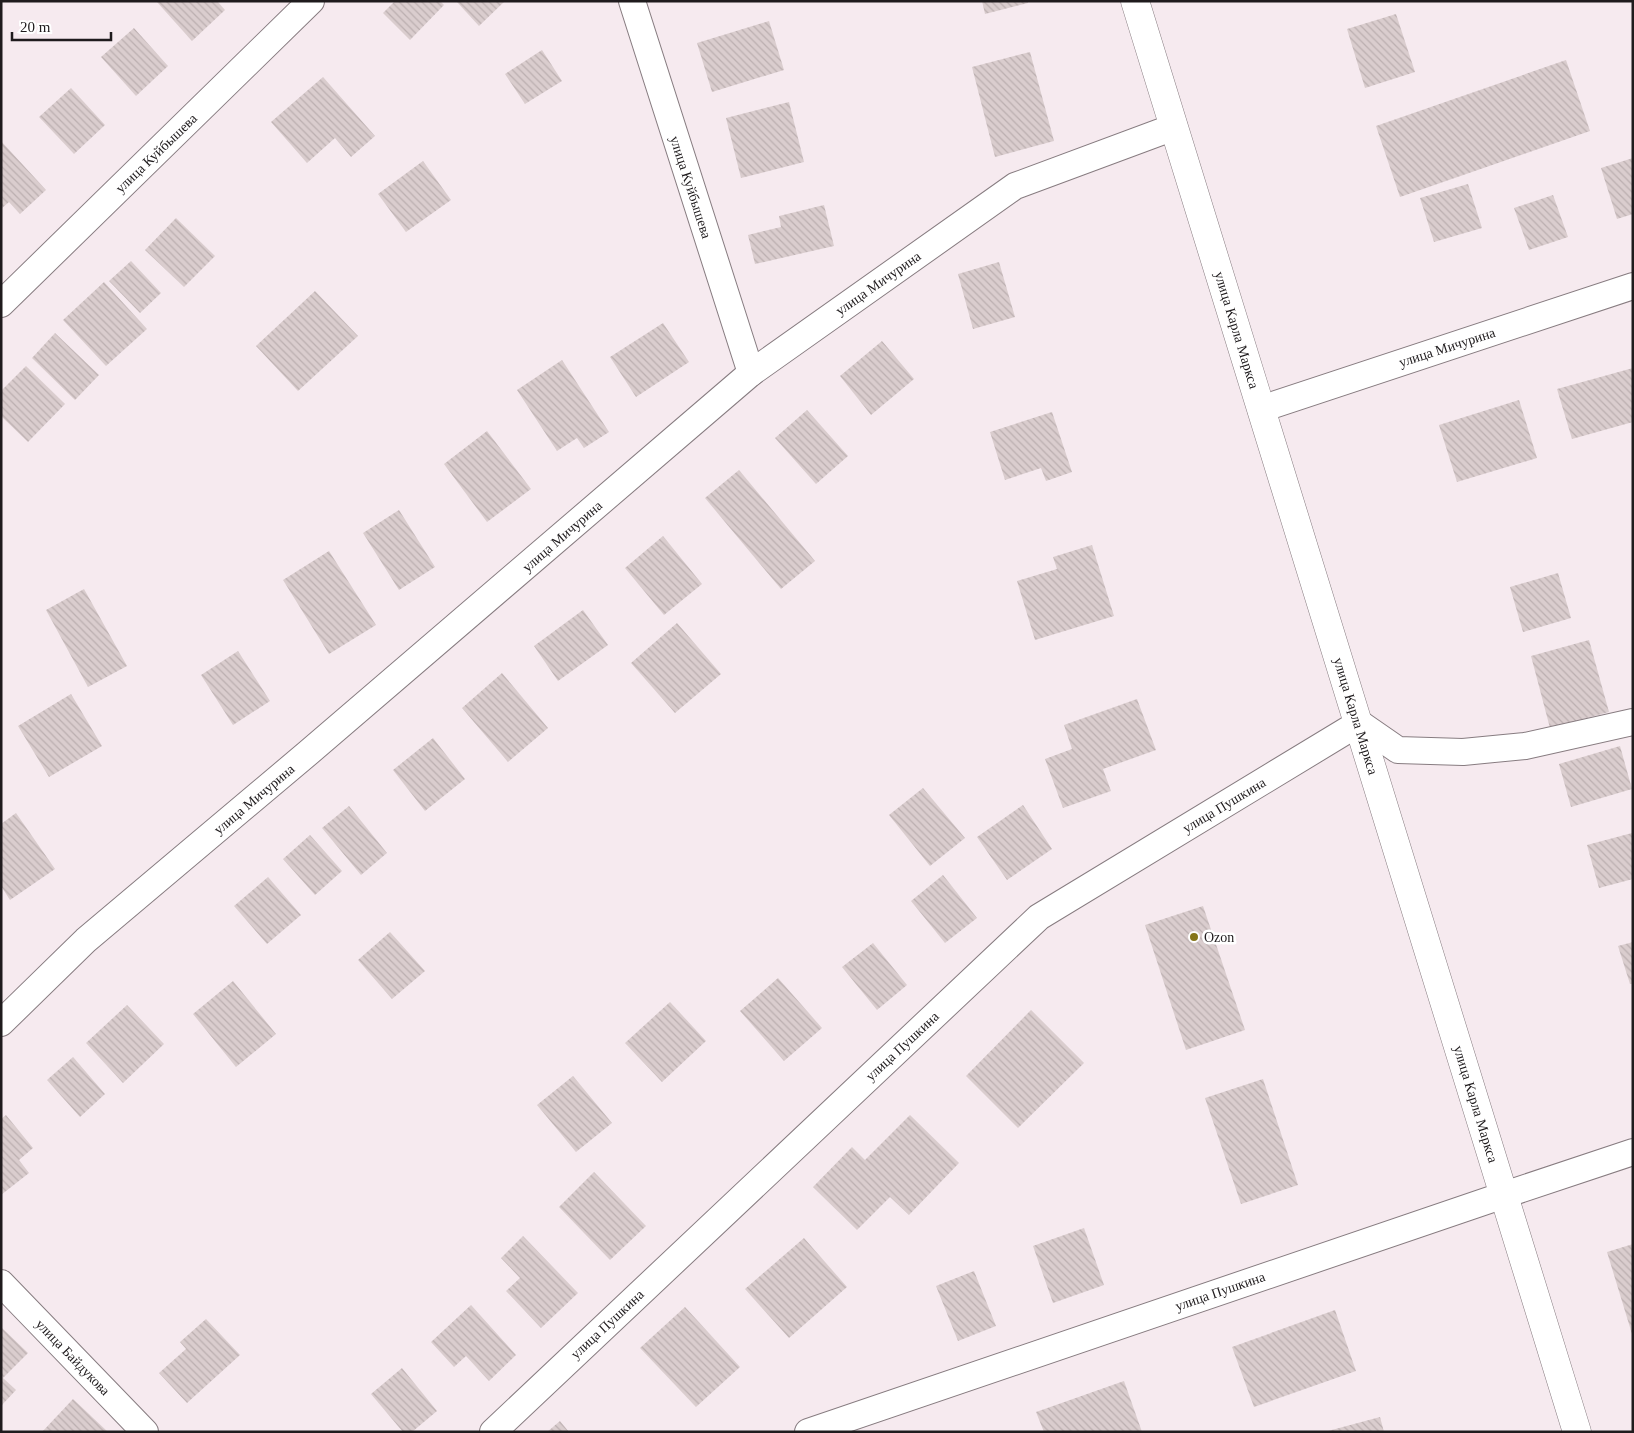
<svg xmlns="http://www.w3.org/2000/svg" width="1634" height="1433" font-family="'Times New Roman',serif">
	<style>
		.building { fill: url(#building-back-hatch) }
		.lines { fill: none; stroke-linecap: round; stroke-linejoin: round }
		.street-casing { stroke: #877c80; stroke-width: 28 }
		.secondary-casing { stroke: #877c80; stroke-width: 29 }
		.street { stroke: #fff; stroke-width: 26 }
		.secondary { stroke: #fff; stroke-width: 28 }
		.poi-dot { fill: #857519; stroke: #fff; stroke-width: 2 }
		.labels { text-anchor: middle; stroke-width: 5; stroke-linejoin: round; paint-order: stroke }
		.street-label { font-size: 14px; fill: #1f1b1d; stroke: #fff }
		.poi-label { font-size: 14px; fill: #1f1b1d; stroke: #fff; text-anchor: start }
	</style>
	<defs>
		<pattern id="building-back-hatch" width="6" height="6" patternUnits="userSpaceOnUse" patternTransform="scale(1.25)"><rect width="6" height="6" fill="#dacdce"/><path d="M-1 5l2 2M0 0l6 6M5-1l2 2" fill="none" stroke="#bbafb0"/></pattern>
	</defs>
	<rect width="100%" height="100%" fill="#f6eaef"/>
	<!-- building -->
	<g class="building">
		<path d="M156,1h61l8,9 -33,31z"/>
		<path d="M395,1h45l4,4 -34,35 -27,-27z"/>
		<path d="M456,1h49l-26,25z"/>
		<path d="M982,1h46v2l-43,11z"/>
		<path d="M1396,14l19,58 -50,16 -18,-59z"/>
		<path d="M769,21l15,49 -72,22 -15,-49z"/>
		<path d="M134,28l34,38 -32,30 -35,-39z"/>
		<path d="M542,50l20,31 -37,23 -20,-30z"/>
		<path d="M1030,52l24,89 -59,16 -23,-90z"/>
		<path d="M1566,60l24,71 -190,66 -24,-71z"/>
		<path d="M323,77l52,59 -24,21 -16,-19 -28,25 -36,-41z"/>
		<path d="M71,88l34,37 -31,29 -35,-37z"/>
		<path d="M789,102l15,60 -63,16 -15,-60z"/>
		<path d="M1,141l45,49 -26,24 -11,-12 -8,7z"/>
		<path d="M1633,158v56l-16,5 -16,-51z"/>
		<path d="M423,161l28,39 -45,32 -28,-38z"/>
		<path d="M1468,184l14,44 -48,14 -14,-44z"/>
		<path d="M1553,195l15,42 -39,13 -15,-42z"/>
		<path d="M824,205l10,41 -79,18 -7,-29 33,-8 -2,-11z"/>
		<path d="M176,218l39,38 -31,31 -39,-37z"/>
		<path d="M131,261l30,32 -21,20 -31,-32z"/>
		<path d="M999,262l16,55 -42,12 -15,-55z"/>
		<path d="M104,282l43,47 -41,37 -43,-46z"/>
		<path d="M315,291l43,45 -60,55 -42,-45z"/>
		<path d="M663,323l26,39 -53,35 -26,-40z"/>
		<path d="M55,333l44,42 -24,25 -43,-42z"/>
		<path d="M882,341l32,38 -43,36 -31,-39z"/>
		<path d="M562,360l47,72 -25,16 -7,-10 -20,13 -40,-61z"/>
		<path d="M26,366l39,38 -37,38 -27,-26v-25z"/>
		<path d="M1633,368v54l-61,17 -15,-50z"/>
		<path d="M1519,400l18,58 -80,24 -18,-57z"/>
		<path d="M807,410l41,46 -32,28 -41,-46z"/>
		<path d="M1052,412l20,60 -26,9 -5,-13 -36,12 -15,-48z"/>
		<path d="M487,431l44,58 -44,33 -43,-58z"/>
		<path d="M739,470l76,91 -34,28 -76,-91z"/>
		<path d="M399,510l36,57 -36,23 -36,-57z"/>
		<path d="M663,536l39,48 -38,31 -39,-47z"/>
		<path d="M1092,545l22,71 -79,24 -18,-59 40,-12 -4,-12z"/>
		<path d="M329,551l47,74 -47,29 -46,-74z"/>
		<path d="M1558,573l13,45 -48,14 -13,-45z"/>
		<path d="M84,589l43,77 -39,21 -42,-77z"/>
		<path d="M583,610l25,35 -50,36 -24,-35z"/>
		<path d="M677,623l44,51 -46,39 -44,-50z"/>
		<path d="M1589,640l20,72 -59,16 -19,-72z"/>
		<path d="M238,651l32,50 -37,24 -32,-50z"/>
		<path d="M502,673l46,55 -40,34 -46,-54z"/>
		<path d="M71,694l31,52 -53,31 -31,-51z"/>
		<path d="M1137,699l19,51 -53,19 8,22 -48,17 -18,-49 27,-10 -8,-24z"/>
		<path d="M433,738l32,41 -40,32 -32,-41z"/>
		<path d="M1620,746l12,43 -61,18 -12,-43z"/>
		<path d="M923,788l42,50 -35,28 -41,-51z"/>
		<path d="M1023,805l29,44 -45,31 -30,-43z"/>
		<path d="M349,806l38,47 -26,22 -39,-47z"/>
		<path d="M16,813l39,56 -45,31 -9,-14v-62z"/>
		<path d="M1632,833l1,46 -34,9 -12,-43z"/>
		<path d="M310,835l32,36 -27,24 -32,-36z"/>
		<path d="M943,875l34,43 -32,25 -34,-42z"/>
		<path d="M268,877l33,38 -34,29 -33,-38z"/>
		<path d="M1203,906l42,124 -59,20 -41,-125z"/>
		<path d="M390,932l35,39 -33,28 -34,-39z"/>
		<path d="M1633,942v42h-3l-12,-38z"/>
		<path d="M873,943l34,42 -30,25 -35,-43z"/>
		<path d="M778,978l44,50 -38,33 -44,-50z"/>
		<path d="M233,981l43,53 -40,33 -43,-53z"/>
		<path d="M670,1002l36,39 -44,41 -37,-39z"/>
		<path d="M127,1005l37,39 -41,39 -37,-40z"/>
		<path d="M1031,1010l53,53 -66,65 -52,-52z"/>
		<path d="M73,1057l32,37 -25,23 -33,-37z"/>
		<path d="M573,1076l39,47 -36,29 -39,-47z"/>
		<path d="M1263,1079l35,106 -57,19 -36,-106z"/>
		<path d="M6,1115l27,33 -14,12 10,13 -28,22v-76z"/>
		<path d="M910,1115l49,48 -50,52 -19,-18 -33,33 -44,-43 39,-40 13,13z"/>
		<path d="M594,1172l52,54 -36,34 -51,-53z"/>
		<path d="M1084,1228l20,57 -51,18 -20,-57z"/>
		<path d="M523,1236l55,57 -37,35 -35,-37 14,-13 -19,-20z"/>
		<path d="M804,1238l43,49 -58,51 -44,-49z"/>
		<path d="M1633,1244v90h-1l-25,-82z"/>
		<path d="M974,1271l22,55 -38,15 -22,-55z"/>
		<path d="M471,1305l45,50 -27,26 -23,-25 -12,11 -23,-25z"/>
		<path d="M685,1307l55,60 -44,40 -56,-59z"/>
		<path d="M1335,1310l21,61 -102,36 -22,-60z"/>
		<path d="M206,1319l34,36 -53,48 -28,-30 27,-24 -6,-7z"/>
		<path d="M1,1327l27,26 -25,25 13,12 -15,16z"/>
		<path d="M402,1368l35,43 -25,21h-9l-32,-38z"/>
		<path d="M1124,1381l18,51h-98l-8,-20z"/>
		<path d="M73,1399l35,33h-66z"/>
		<path d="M1380,1417l4,15h-56v-1z"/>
		<path d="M560,1421l9,11h-22z"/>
	</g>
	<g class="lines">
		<!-- street casing -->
		<g class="street-casing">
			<g id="street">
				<path d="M632,1l119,372"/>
				<path d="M1,304l310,-303"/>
				<path d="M1261,409l372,-123"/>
				<path d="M1,1023l85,-83 222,-187 443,-380 264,-187 159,-59"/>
				<path d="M1,1283l144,149"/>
				<path d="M493,1432l546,-515 320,-194 39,27 65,2 62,-6 108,-24"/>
				<path d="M808,1432l696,-237 129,-43"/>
			</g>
		</g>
		<!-- secondary casing -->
		<g class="secondary-casing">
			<path id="secondary" d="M1135,1l442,1431"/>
		</g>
		<!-- street -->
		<use href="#street" class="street"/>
		<!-- secondary -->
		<use href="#secondary" class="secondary"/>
	</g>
	<!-- markers -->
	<circle class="poi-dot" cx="1194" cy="937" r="5"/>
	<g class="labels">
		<!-- street labels -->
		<g class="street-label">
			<text transform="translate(156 153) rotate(-44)" y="5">улица Куйбышева</text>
			<text transform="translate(691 187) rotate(72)" y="5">улица Куйбышева</text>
			<text transform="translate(878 283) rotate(-35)" y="5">улица Мичурина</text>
			<text transform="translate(1237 330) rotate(73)" y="5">улица Карла Маркса</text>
			<text transform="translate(1447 347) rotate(-18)" y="5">улица Мичурина</text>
			<text transform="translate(562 536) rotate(-41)" y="5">улица Мичурина</text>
			<text transform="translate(1356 716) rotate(73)" y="5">улица Карла Маркса</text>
			<text transform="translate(254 799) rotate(-40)" y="5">улица Мичурина</text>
			<text transform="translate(1224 805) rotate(-31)" y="5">улица Пушкина</text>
			<text transform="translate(902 1046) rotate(-43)" y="5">улица Пушкина</text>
			<text transform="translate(1476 1104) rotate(73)" y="5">улица Карла Маркса</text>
			<text transform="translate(1220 1291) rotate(-19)" y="5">улица Пушкина</text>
			<text transform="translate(607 1324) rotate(-43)" y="5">улица Пушкина</text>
			<text transform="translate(73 1357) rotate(46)" y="5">улица Байдукова</text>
		</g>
		<!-- poi labels -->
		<g class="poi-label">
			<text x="1204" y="942">Ozon</text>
		</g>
	</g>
	<!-- border -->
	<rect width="1634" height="1433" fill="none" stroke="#1f1b1d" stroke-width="5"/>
	<!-- scale -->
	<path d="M12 32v8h99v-8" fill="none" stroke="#1f1b1d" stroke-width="2.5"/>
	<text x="20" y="32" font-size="15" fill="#1f1b1d" stroke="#ffffff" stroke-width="4" paint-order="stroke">20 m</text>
</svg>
